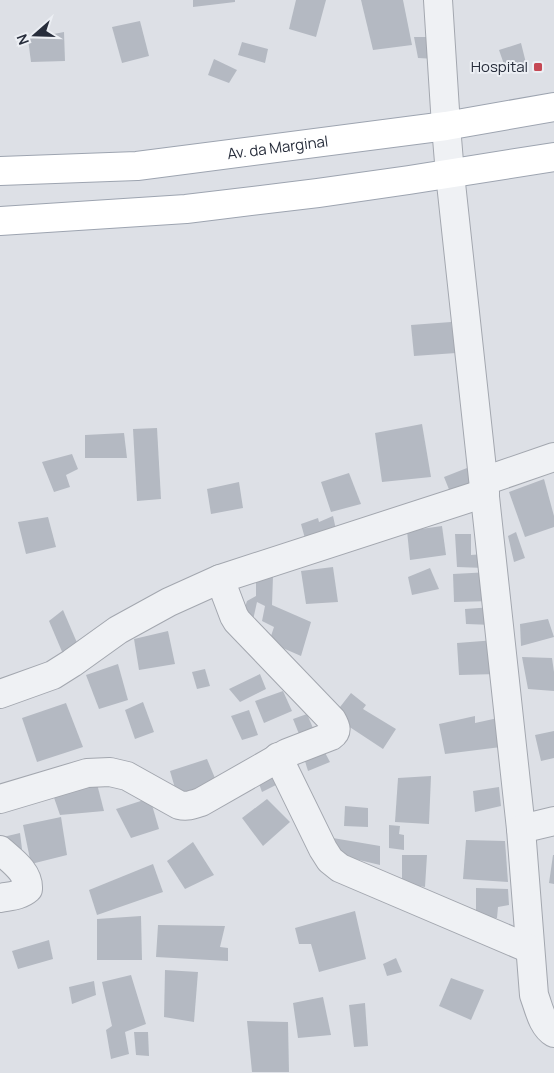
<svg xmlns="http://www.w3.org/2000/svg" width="554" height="1073" font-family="Manrope,sans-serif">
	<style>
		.building { fill: #b4b9c2 }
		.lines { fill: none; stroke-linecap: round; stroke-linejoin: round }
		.minor-casing { stroke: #a3a7af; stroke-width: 30 }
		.major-casing { stroke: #9da4b0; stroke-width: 30 }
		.minor { stroke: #eff1f4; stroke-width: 28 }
		.major { stroke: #fff; stroke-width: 28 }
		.poi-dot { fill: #c54854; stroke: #eceff4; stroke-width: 2 }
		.labels { text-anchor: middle; stroke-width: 4; stroke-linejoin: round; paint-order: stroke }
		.poi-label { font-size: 15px; fill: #272d3b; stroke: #eceff4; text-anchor: end }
		.street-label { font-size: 15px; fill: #272d3b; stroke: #eceff4 }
	</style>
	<rect width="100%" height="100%" fill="#dde0e6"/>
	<!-- building -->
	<g class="building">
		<path d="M193,0h42v2l-42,5z"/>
		<path d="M296,0h30l-10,37 -27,-8z"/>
		<path d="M361,0h42l9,45 -39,5z"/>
		<path d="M140,21l9,35 -27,7 -10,-36z"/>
		<path d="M64,32l1,29 -34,1 -3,-23z"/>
		<path d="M414,37h20l2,22 -18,-1z"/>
		<path d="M242,42l26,7 -3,14 -27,-8z"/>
		<path d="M521,43l6,24 -20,6 -8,-23z"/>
		<path d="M214,59l23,11 -8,13 -21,-8z"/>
		<path d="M451,322l5,31 -42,3 -3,-31z"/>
		<path d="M422,424l9,53 -49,5 -7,-49z"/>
		<path d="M157,428l4,71 -24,2 -4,-72z"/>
		<path d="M124,433l3,25h-42v-23z"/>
		<path d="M72,454l6,15 -12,6 4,12 -16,5 -12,-30z"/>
		<path d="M467,468l7,16 -24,8 -6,-15z"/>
		<path d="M349,473l12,31 -30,8 -10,-30z"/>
		<path d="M544,479l10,37v11l-29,10 -16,-45z"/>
		<path d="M239,482l4,26 -32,6 -4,-25z"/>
		<path d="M333,516l4,18 -31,8 -5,-18 17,-6 1,4z"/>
		<path d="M48,517l8,30 -30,7 -8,-32z"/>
		<path d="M442,526l4,29 -36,5 -3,-29z"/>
		<path d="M516,532l9,26 -11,4 -6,-26z"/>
		<path d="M455,534h16v21l13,-1 1,14 -28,-1z"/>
		<path d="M333,567l5,35 -32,2 -5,-33z"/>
		<path d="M430,568l9,21 -27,6 -4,-18z"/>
		<path d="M490,572l3,29 -39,1 -1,-28z"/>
		<path d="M256,575l17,1 -1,29 39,17 -10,34 -32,-14 5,-15 -12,-6 3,-15 -8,-4 -4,18 -10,-7 4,-12 9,-5z"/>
		<path d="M493,607v18l-27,-1 -1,-15z"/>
		<path d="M63,610l15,35 -15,9 -14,-33z"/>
		<path d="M548,619l6,18 -33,9 -1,-22z"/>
		<path d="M168,631l7,33 -36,6 -5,-31z"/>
		<path d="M496,640l2,34 -39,1 -2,-32z"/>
		<path d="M522,657l30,1 2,14v19l-26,-2z"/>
		<path d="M118,664l10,36 -29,9 -13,-34z"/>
		<path d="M205,669l5,17 -13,3 -5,-17z"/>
		<path d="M260,674l6,15 -26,13 -11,-13z"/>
		<path d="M283,691l9,20 -28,12 -9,-22z"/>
		<path d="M351,693l15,12 -3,4 33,20 -13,20 -50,-33z"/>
		<path d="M143,702l11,30 -19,7 -10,-29z"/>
		<path d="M66,703l17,44 -46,15 -15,-44z"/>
		<path d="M249,710l9,25 -16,5 -11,-24z"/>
		<path d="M307,714l9,21 -15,4 -8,-20z"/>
		<path d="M475,716v7l23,-5 3,29 -56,7 -6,-30z"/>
		<path d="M554,731v27l-13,3 -6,-26z"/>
		<path d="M322,747l8,15 -22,9 -4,-13z"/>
		<path d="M207,759l10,24 -40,12 -7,-24z"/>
		<path d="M274,774l4,10 -16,8 -4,-11z"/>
		<path d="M431,776l-2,48 -34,-2 3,-44z"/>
		<path d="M96,780l8,31 -44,4 -9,-26z"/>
		<path d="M499,787l2,19 -26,6 -2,-21z"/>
		<path d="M150,798l9,31 -28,9 -15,-29z"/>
		<path d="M267,799l23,23 -27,24 -21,-28z"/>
		<path d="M345,806l23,2v19l-24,-1z"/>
		<path d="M61,817l6,38 -36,9 -8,-39z"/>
		<path d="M389,825l11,1 -1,8 5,1v15l-15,-2z"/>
		<path d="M20,833l2,16 -15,4 -4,-16z"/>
		<path d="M327,837l53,9v19l-46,-11z"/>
		<path d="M466,840l39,1 3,41 -45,-3z"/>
		<path d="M193,842l21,33 -29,14 -18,-28z"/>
		<path d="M402,855h25l-2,32 -23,-4z"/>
		<path d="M553,855h1v29l-5,-1z"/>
		<path d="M153,864l10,28 -66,23 -8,-25z"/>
		<path d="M476,888l32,1 1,16 -11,2 -1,11 -21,-1z"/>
		<path d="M355,911l11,48 -47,13 -8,-28h-12l-4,-16z"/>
		<path d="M141,916l1,44h-45v-41z"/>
		<path d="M158,925l67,1 -5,21 8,1v13l-72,-4z"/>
		<path d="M49,940l4,19 -35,10 -6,-18z"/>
		<path d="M396,958l6,14 -15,4 -4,-12z"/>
		<path d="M165,970l33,2 -4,50 -30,-5z"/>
		<path d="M131,975l15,49 -21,8 4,22 -18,5 -5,-29 6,-4 -10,-44z"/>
		<path d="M451,978l33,12 -13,30 -32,-14z"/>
		<path d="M94,981l2,14 -24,9 -3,-17z"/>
		<path d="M323,997l8,38 -33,3 -5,-35z"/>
		<path d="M365,1003l3,43 -14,1 -5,-42z"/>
		<path d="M247,1021l41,1 1,50h-37z"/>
		<path d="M134,1032h14l1,24 -13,-1z"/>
	</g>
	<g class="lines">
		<!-- minor casing -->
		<g class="minor-casing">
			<g id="minor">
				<path d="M438,0l8,126 4,48 71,655 13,166c5,13 8,31 20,38"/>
				<path d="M484,481l70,-24"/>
				<path d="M0,694l53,-19 19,-12 46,-33 51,-28 51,-23 265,-86"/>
				<path d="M278,757l45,92 7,11 10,8 190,81"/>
				<path d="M0,799l87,-26 23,-1 17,4 52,29c8,2 13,0 22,-3l86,-49 44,-17c7,-5 5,-9 1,-16l-95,-99 -3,-5 -14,-37"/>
				<path d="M521,829l33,-8"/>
				<path d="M0,850c11,10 29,22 28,39 -8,7 -18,7 -28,9"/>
			</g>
		</g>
		<!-- major casing -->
		<g class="major-casing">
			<g id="major">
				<path id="s1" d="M0,171l137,-5 309,-40 108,-19"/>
				<path d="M0,221l186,-12 132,-16 91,-13 145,-23"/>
			</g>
		</g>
		<!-- minor -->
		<use href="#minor" class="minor"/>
		<!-- major -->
		<use href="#major" class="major"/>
	</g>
	<!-- markers -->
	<rect class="poi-dot" x="533" y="62" width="10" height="10" rx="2.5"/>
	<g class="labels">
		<!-- poi labels -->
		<g class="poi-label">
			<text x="528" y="72">Hospital</text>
		</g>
		<!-- street labels -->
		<g class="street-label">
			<text dy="5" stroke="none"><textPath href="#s1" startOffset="279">Av. da Marginal</textPath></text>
		</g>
	</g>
	<!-- north arrow -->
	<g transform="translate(35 35) rotate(250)" stroke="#eceff4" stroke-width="4" paint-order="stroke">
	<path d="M0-4L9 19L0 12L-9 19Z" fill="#272d3b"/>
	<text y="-8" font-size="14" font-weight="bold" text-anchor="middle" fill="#272d3b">N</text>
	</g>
</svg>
